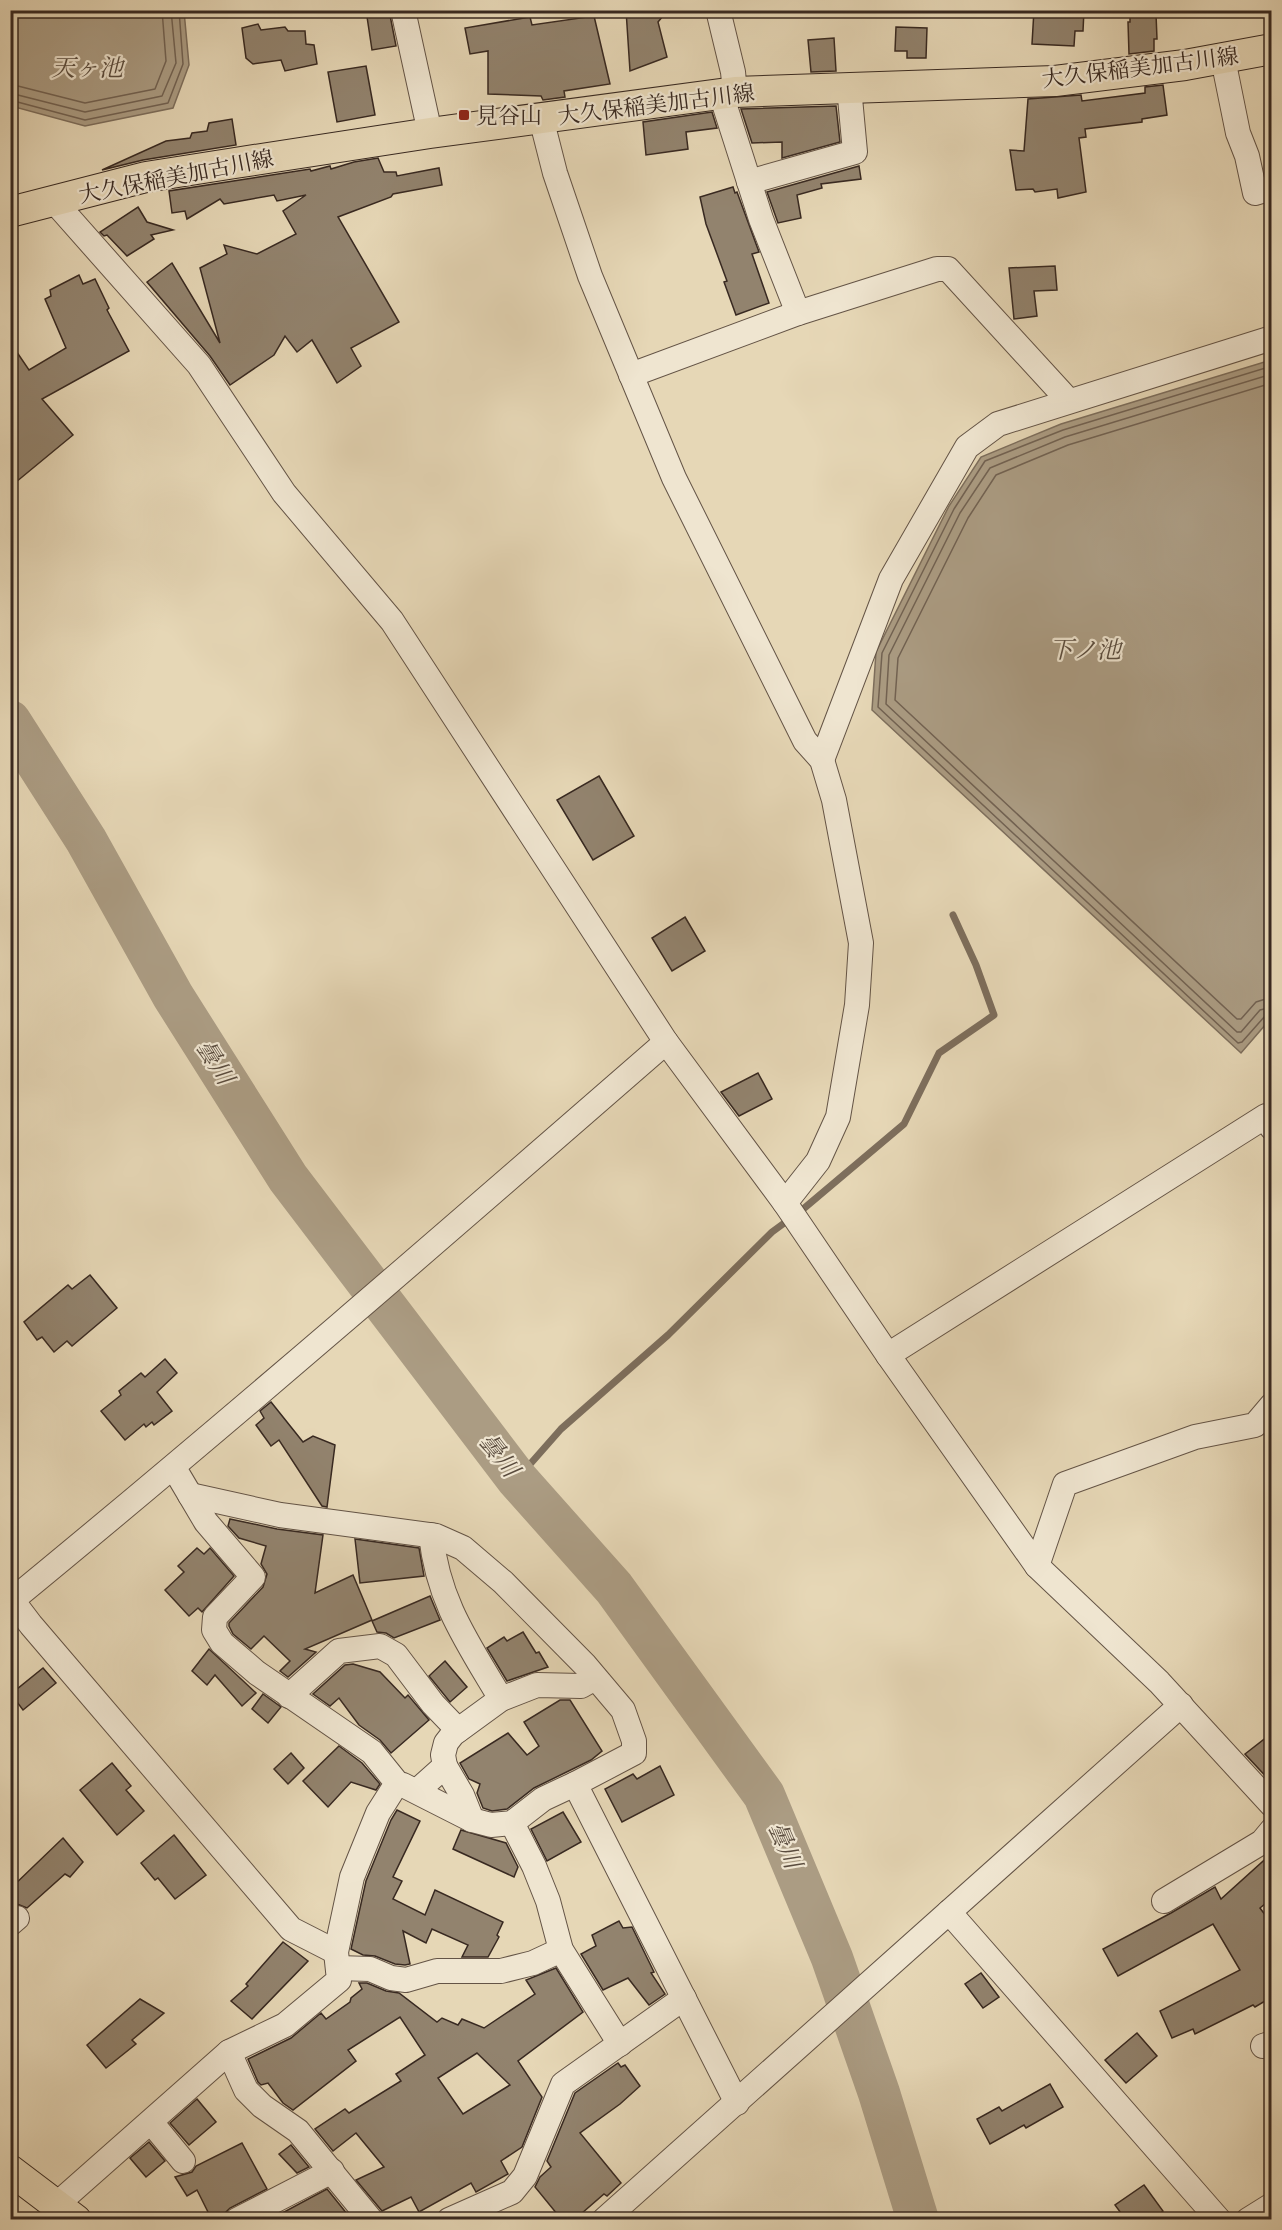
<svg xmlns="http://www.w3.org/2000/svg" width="1282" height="2230" font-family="'IM FELL DW Pica','Noto Serif JP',serif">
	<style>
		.water { fill: #ab9c83; stroke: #7d6e5c; stroke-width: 1.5 }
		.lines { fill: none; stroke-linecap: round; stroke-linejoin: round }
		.shore { stroke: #726252; stroke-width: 1.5 }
		.stream { stroke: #7d6e5c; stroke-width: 7 }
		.river { stroke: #ab9c83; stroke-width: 42 }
		.building { fill: #92836e; stroke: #382921; stroke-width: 1.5; fill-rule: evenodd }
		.minor-casing { stroke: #645446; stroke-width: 26 }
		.major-casing { stroke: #382921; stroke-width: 32 }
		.minor { stroke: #efe5d0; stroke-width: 24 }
		.major { stroke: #e6d7b6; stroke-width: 30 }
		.poi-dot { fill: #8f2418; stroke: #efe5d0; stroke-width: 2 }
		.labels { text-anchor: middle; stroke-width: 4.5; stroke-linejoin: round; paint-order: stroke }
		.street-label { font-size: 22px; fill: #382921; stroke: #efe5d0 }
		.poi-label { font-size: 22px; fill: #382921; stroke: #efe5d0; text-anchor: start }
		.water-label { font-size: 24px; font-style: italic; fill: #5a4c3e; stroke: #efe5d0 }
	</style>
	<rect width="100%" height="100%" fill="#e6d7b6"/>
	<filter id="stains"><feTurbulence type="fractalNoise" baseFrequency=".00333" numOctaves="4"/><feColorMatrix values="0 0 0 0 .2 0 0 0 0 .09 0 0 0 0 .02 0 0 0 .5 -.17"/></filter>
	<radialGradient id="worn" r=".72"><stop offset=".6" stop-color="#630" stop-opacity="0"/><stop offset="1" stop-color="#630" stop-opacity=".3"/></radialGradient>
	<!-- water -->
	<g class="water">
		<path d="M10,11h174l5,54 -16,43 -88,18 -74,-20z"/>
		<path d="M1271,360l1,657 -31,36 -369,-343 4,-58 73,-146 32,-49 80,-33z"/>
	</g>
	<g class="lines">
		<!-- shore -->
		<g class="shore">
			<path d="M10,84l75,19 70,-14 11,-28 -4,-51"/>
			<path d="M10,93l75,19 77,-16 14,-33 -5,-53"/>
			<path d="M10,100l75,20 83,-17 15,-39 -4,-54"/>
			<path d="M1272,366l-209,64 -78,31 -31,48 -72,144 -4,54 360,336 4,-1 23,-26 7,-2"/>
			<path d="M1272,374l-207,63 -75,31 -30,45 -71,142 -3,49 351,328h4l19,-22 12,-3"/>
			<path d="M1272,383l-204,62 -72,30 -28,43 -70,140 -3,42 342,319h4l15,-17 16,-5"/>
		</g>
		<!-- stream -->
		<path class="stream" d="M517,1479l44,-50 107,-94 104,-103 30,-22 102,-86 35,-71 55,-38 -18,-50 -23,-50"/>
		<!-- river -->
		<path class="river" d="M10,721l76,119 87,156 115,182 229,301 97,109 150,207 68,163 47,135 39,127"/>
	</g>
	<!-- building -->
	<g class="building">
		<path d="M366,10h23l7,36 -24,4z"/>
		<path d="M626,10h42l-10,12 9,35 -37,14z"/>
		<path d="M1034,10h50l-1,21h-8l-1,15 -42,-2z"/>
		<path d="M1156,14l1,25h-3v12l-25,3 -1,-32h2v-7z"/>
		<path d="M594,16l16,68 -46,7 1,6 -22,3 -2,-4 -53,-2v-43l-18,3 -5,-26 65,-11 2,8z"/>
		<path d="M258,24l3,6 24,-3 3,4h17l1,13 8,1 3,19 -32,7 -4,-11 -28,4 -7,-6 -4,-30z"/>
		<path d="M896,27l31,1 -1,30h-19v-7h-12z"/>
		<path d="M834,38l2,33 -25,1 -3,-32z"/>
		<path d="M366,66l9,49 -38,7 -9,-50z"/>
		<path d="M1163,85l4,30 -25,4v3l-57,7 1,8 -7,1 7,54 -28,6 -1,-9 -22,3 -2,-3 -17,1 -6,-40 14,1 4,-52 53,-4 1,6 63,-8v-6z"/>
		<path d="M836,106l4,36 -58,16v-16l-30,1 -11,-34z"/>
		<path d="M712,112l5,16 -31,4 2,17 -42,6 -3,-33z"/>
		<path d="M232,119l4,26 -93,15 -41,10 64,-29 24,-3 2,-5 15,-2 2,-8z"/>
		<path d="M378,158l6,14h12l1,4 42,-8 3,17 -49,9 -2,3 -53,20 61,105 -48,26 10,18 -24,17 -25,-43 -15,12 -12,-16 -11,19 -44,30 -20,-29 -63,-74 25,-19 48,80 -20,-75 27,-14 -3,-9 33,9 39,-20 -13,-23 23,-16 -29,6 -3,-6 -50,9 -4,-5 -33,20 -2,-8 -13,2 -3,-22 141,-22 1,2 19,-5 1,3 23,-7z"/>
		<path d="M859,166l2,13 -40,5 1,4 -25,7 4,23 -23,5 -11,-31z"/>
		<path d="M733,187l2,6 2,-1 22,60 -7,2 17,49 -33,12 -12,-33 3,-1 -21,-57 -6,-27z"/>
		<path d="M138,207l9,15 26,8 -22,5 3,4 -27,17 -20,-21 -3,1 -4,-4z"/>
		<path d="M1055,266l2,24 -23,1 3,25 -23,3 -5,-51z"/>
		<path d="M79,275l4,9 12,-5 14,29 -2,2 22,41 -87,48 31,36 -63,52v-145l19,28 37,-22 -21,-49 6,-3 -1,-6z"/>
		<path d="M599,776l35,60 -41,24 -36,-60z"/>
		<path d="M685,917l20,34 -33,20 -20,-33z"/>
		<path d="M758,1073l14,26 -33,17 -18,-24z"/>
		<path d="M90,1275l27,33 -45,38 -5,-5 -13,11 -12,-15 -5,3 -13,-18 44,-37 4,4z"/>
		<path d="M165,1359l12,14 -20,19 15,19 -18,14 -2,-3 -6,5 -2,-3 -19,16 -24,-29 20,-16 -2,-4 22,-18 4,4z"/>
		<path d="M271,1402l32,40 10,-6 22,9 -8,62 -5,-1 -43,-66 -8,6 -15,-21 8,-7 -4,-7z"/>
		<path d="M230,1519l47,10 46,6 -8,58 38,-18 19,45 -67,29 11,3 -28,25 -8,-6 10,-10 -26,-25 -13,13 -18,-15 -4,-8v-3l34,-36 4,-13 -6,-10 5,-18 -27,-8 -11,-12z"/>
		<path d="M355,1539l64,9 5,28 -64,7z"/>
		<path d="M197,1548l7,6 6,-6 24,28 -32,36 -4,-4 -9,8 -24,-26 19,-18 -6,-6z"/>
		<path d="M430,1596l10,24 -46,18 -8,-5 -9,-1 -5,-11z"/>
		<path d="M523,1632l13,21 3,-1 9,15 -41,14 -20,-33 17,-11 3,4z"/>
		<path d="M209,1649l47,44 -14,13 -27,-31 -8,10 -15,-14z"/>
		<path d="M445,1661l22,26 -17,15 -21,-26z"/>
		<path d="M353,1664l27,8 25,26 3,-3 21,25 -38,33 -11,-13 -21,-15 -20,-27 -9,8 -17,-12 32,-29z"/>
		<path d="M43,1668l13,15 -33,27 -12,-16z"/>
		<path d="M263,1694l18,13 -13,16 -16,-14z"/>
		<path d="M560,1700h10l32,51 -11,9 -57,28 -27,21 -15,2 -9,-3 -6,-15 3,-9 -11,-5 -9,-16 48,-30 19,22 12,-9 -15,-24z"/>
		<path d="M1272,1733v50l-27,-29z"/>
		<path d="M339,1746l23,17 18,21 -4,6 -25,-8 -23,25 -25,-26z"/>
		<path d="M291,1753l13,15 -16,16 -14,-15z"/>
		<path d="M112,1763l19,23 -5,4 18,21 -27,24 -37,-45z"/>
		<path d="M660,1766l14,29 -52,27 -17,-33 28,-15 4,5z"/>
		<path d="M397,1810l23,11 -27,56 9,4 -9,18 32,16 10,-25 68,32 -6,13 2,2 -11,20h-26l6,-12 -36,-16 -6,14 -23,-12 7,33 -5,1 -10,-1 -20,-8 -12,-1 -12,-6 15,-68 25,-61z"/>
		<path d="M563,1812l18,30 -34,19 -16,-32z"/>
		<path d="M461,1830l45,13 12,24 -4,10 -61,-28z"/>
		<path d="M174,1835l32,40 -31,24 -17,-21 -3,2 -14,-17z"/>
		<path d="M63,1838l20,24 -13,15 -5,-3 -38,34 -10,-4 -7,-7v-8z"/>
		<path d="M1272,1853v45l-12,10 12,16v73l-17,10 -2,-2 -58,29 -2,-5 -21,9 -12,-27 80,-41 -27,-46 -95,52 -15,-27 68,-36 44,-26 6,12z"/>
		<path d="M619,1921l4,7 9,-1 22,45 -3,1 14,21 -16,11 -21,-27 -25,12 -22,-36 15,-8 -4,-11z"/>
		<path d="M283,1942l25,19 -56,58 -21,-18 17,-15 -2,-2z"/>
		<path d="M556,1968l27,44 -65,49 24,36 -20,50 -21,14 7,13 -32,18 -5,-9 -52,29 -8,-15 -29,14 -26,-31 28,-13 -28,-34 -23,18 -18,-22 30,-20 4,4 52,-32 -5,-7 29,-19 -25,-38 -52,33 8,11 -63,49 -10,-7 -15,-20 -7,2 -3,-3 -10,-23 43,-21 30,-25 5,6 24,-17 1,-4 11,-9 -3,-6h8l19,8 13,2 38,29 5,-4 16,7 4,-6 22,9 51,-34 -9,-14zM477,2053l33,32 -47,29 -25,-36z"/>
		<path d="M981,1973l18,24 -16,11 -18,-24z"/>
		<path d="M140,1999l24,14 -32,27 4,4 -30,24 -19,-23z"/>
		<path d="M1137,2033l20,23 -31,27 -21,-23z"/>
		<path d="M618,2063l3,4 4,-2 15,21 -20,18 -40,29 41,50 -14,13 -3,-2 -30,26h-12l-27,-33 5,-10 11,-10 -4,-6 28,-68z"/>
		<path d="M1050,2084l13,23 -37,21 -2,-3 -34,19 -13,-25 22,-12 3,4z"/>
		<path d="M197,2099l19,23 -27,23 -19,-22z"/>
		<path d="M149,2142l16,19 -19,16 -16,-19z"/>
		<path d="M242,2143l25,46 -37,19 -5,5 -2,7h-11l-15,-30 -10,6 -12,-19 17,-5 4,-6z"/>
		<path d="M291,2145l18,22 -12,6 -18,-19z"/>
		<path d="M1144,2185l19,26 -12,9h-25l-11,-15z"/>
		<path d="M327,2189l25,31h-64l-4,-8z"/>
	</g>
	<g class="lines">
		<!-- minor casing -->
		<g class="minor-casing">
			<g id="minor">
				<path d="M403,10l27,123"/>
				<path d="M718,10l15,62 2,20"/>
				<path d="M1223,59l15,74 9,23 8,37 17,-5"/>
				<path d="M721,94l40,125 37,94"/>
				<path d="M541,118l14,55 35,103 84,202 131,263 17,19 12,40 27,143 -4,62 -19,112 -20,44 -33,42"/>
				<path d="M749,182l106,-30 -6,-65"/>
				<path d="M53,200l146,165 85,128 108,128 274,421 119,161 103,152 149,211 122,116 113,123"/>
				<path d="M631,375l167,-62 139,-44h11l120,131"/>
				<path d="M822,760l69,-181 76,-132 31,-23 274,-86"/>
				<path d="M888,1355l378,-239 6,12"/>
				<path d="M190,1495l90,20 156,21 27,12 40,34 82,83 38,45 11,31v12l-59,31 162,319"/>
				<path d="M431,1535c7,67 37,108 70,164"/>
				<path d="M1037,1566l28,-82 130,-47 60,-12 17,-20"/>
				<path d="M12,1600l19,25 260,304 45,23"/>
				<path d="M10,1602c223,-183 439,-371 656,-560"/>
				<path d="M289,1696l50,-45 41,-5 16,9 37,49 25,26"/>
				<path d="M445,1766l17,29 10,25"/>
				<path d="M403,1785l69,35 19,5 21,-2 31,-24 32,-15"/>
				<path d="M417,1791l28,-25 -2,-11 3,-12 7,-9 48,-35 36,-14 44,1 14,-8"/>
				<path d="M512,1823l22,43 14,35 13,49 59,94"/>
				<path d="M1164,1901l98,-59 10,-12"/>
				<path d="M949,1912l270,308"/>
				<path d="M10,1924l7,-6"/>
				<path d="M338,1968l32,1 21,9 15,2 31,-9h64l32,-8 28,-13"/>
				<path d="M1263,2046l9,-3"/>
				<path d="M229,2052l17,38 16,16 36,25 73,89"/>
				<path d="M151,2122l32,39"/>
				<path d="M56,2205l173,-153 56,-27 54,-45 -3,-28 16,-75 26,-64 19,-30 -25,-31 -115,-79 -35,-30 -8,-13 1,-13 38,-40 -47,-55 -32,-54"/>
				<path d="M237,2220l95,-49"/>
				<path d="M449,2220l63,-28 13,-16 38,-92 121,-86"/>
				<path d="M604,2220l577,-515"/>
				<path d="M1248,2220l24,-15"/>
			</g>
		</g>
		<!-- major casing -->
		<g class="major-casing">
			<g id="major">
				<path d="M10,212l136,-35 89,-14 195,-30 305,-41 320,-11 130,-16 87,-16"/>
				<path d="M10,2170l66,50"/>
			</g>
		</g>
		<!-- minor -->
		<use href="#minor" class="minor"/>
		<!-- major -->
		<use href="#major" class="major"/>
	</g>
	<!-- markers -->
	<rect class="poi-dot" x="458" y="109" width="12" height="12" rx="3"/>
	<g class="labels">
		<!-- street labels -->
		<g class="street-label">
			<text transform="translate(1140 67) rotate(-7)" y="8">大久保稲美加古川線</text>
			<text transform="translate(656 104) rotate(-7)" y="8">大久保稲美加古川線</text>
			<text transform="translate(176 176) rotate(-11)" y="8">大久保稲美加古川線</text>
		</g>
		<!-- poi labels -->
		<g class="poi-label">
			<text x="476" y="123">見谷山</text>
		</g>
		<!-- water labels -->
		<g class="water-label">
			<text x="87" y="76">天ヶ池</text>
			<text x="1085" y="658">下ノ池</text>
			<text transform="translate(215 1062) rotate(58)" y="8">曇川</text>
			<text transform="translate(499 1455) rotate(52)" y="8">曇川</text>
			<text transform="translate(785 1845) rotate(67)" y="8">曇川</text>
		</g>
	</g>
	<!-- margin -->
	<rect width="1282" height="2230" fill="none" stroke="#e6d7b6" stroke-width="36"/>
	<rect x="12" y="12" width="1258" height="2206" fill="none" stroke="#382921" stroke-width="3"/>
	<rect x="18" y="18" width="1246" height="2194" fill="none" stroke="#382921" stroke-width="1.5"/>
	<rect width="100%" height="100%" filter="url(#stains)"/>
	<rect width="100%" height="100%" fill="url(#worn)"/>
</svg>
